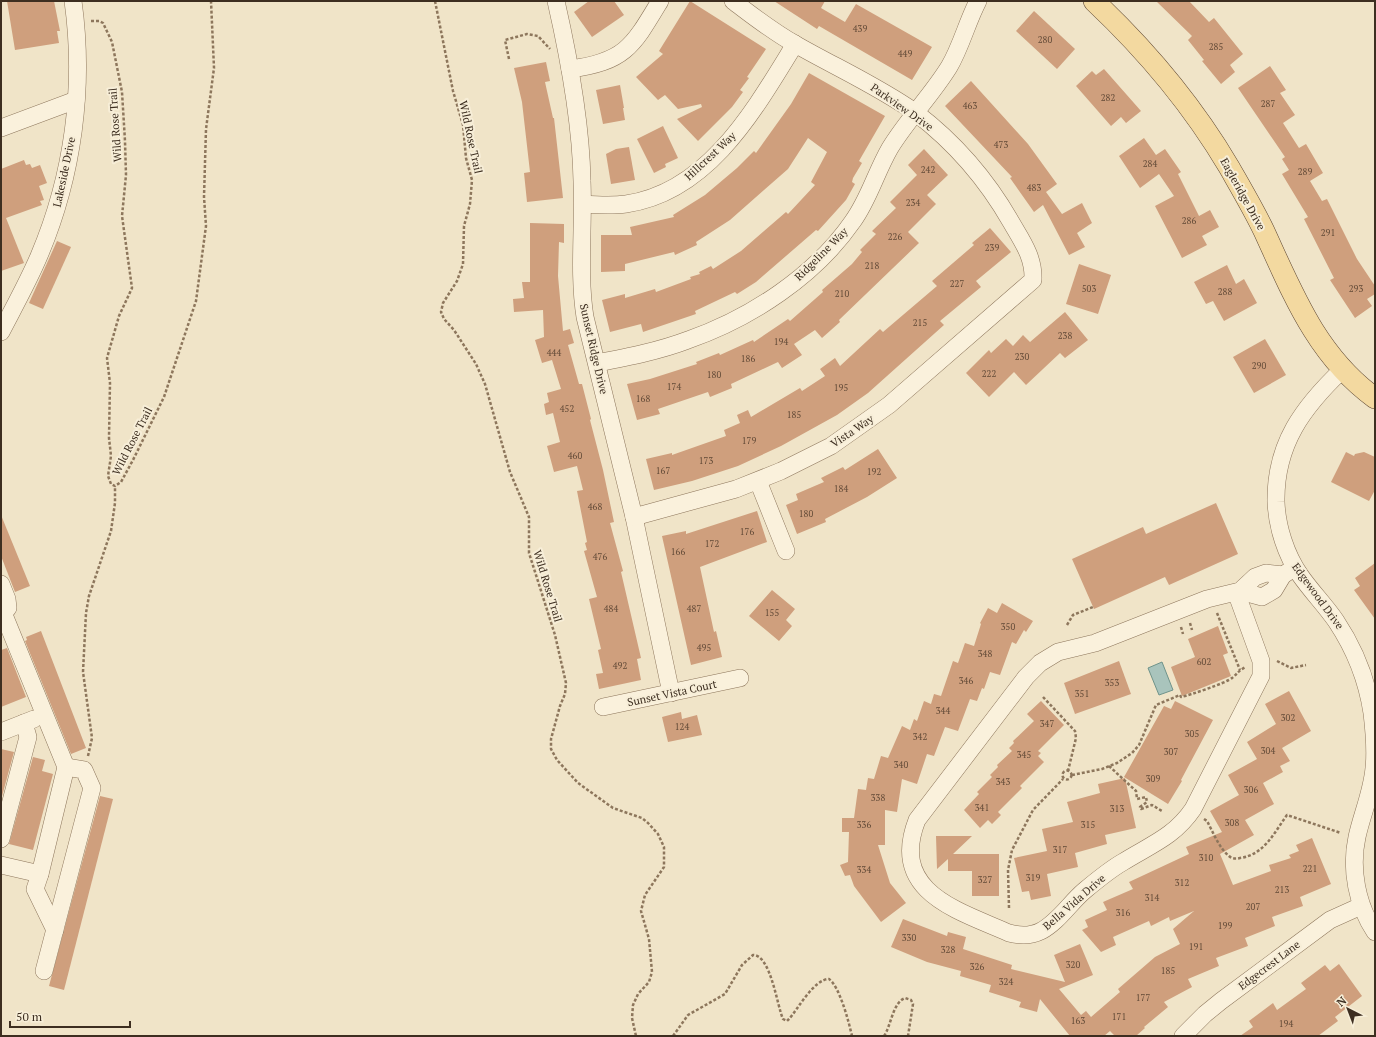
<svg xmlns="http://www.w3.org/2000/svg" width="1376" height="1037" font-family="'PT Serif',serif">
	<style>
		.water { fill: #a9c4bc; stroke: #6f938a }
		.building { fill: #cf9f7d }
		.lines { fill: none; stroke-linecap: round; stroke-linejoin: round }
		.minor-casing { stroke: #8d765c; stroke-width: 18 }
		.major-casing { stroke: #5b4430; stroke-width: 22 }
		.path { stroke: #8d765c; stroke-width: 2.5; stroke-dasharray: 3 2; stroke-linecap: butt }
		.minor { stroke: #faf1dc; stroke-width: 17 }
		.major { stroke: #f3d9a0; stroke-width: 21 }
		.labels { text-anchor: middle; stroke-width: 4; stroke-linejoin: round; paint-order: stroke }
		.number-label { font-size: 9px; fill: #624a37 }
		.street-label { font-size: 11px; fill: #3d2e20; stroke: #f7eed8 }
	</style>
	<rect width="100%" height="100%" fill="#f0e4c8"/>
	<!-- water -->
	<path class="water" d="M1162,662l11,28 -14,5 -11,-27z"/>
	<!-- building -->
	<g class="building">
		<path d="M7,1h47l6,30h-3l2,12 -44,7z"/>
		<path d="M589,1h25l10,14 -32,22 -18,-25z"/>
		<path d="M690,1l76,48 -19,28 2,1 -9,12 3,2 -11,15 -34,34 -21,-22 25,-12 -1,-3 -23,5 -13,-14 -7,5 -22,-23 27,-23 -4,-3z"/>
		<path d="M774,1h51l-4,7 24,14 11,-18 76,43 -20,33 -93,-54 -2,3z"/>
		<path d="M1156,1h33l20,21 5,-4 29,36 -13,11 5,7 -14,12 -19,-23 2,-1 -16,-20 4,-4z"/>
		<path d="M1034,11l41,38 -18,20 -41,-38z"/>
		<path d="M546,62l4,19 -5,1 8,36h1l9,80 -36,4 -3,-29 6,-1 -8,-70 -8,-34z"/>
		<path d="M1270,66l16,24 -6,3 15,22 -12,8 16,25 7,-4 17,29 -13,8 12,20 5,-2 30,60 18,27v8l-8,5 5,7 -17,12 -25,-38 4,-2 -30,-59 4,-2 -26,-43 7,-4 -7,-11 3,-2 -47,-69z"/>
		<path d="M1104,69l37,42 -15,12 -5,-6 -10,9 -35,-40 16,-15 4,4z"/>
		<path d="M809,73l76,43 -26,45 3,2 -9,15 -1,4 3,2 -9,16 -28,31 -2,-1 -60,52 -19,12 -2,-2 -40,19 1,3 -53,18 -2,-8 -31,8 -8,-32 23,-6v4l30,-9 1,3 35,-13 -1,-2 10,-3 -1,-2 12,-6 2,3 28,-18 45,-39 2,2 27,-29 -4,-3 16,-30 -19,-14 -20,31 -58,51 -34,22 1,3 -22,10 -1,-3 -49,12v7l-24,1v-37h31l-2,-8 44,-10 -1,-2 32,-20 32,-27 17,-17 2,2 35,-49z"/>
		<path d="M971,81l57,63 29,40 -11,8 16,22 20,-11 10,20 -15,10 8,14 -16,8 -26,-50 -9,7 -24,-34 2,-1 -67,-71z"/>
		<path d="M620,85l4,23h-1l2,12 -22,4 -7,-34z"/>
		<path d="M663,126l15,32 -13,6 1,3 -12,6 -17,-34z"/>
		<path d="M1144,138l12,17 9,-6 16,23 -3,2 21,42 11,-6 9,17 -17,9 5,9 -25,13 -27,-52 19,-10 -15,-22 -19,14 -21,-32z"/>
		<path d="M629,147l6,33 -24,4 -5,-30 10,-5z"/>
		<path d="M924,149l24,26 -21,20 9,9 -28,28 11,11 -80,77 1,2 -18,16 -7,-8 -21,14 8,11 -20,13 -4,-6 -47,22 1,4 -22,9 -2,-5 -50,17 2,5 -23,6 -10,-36 23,-5 47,-15 -1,-2 23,-9 1,2 33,-15 1,2 34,-23 2,2 33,-29 -1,-2 30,-26 10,-12 -2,-2 16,-16 -4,-3 24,-23 -6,-6 27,-27 -9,-10z"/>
		<path d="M24,160l2,5 4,-1 2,4 8,-3 7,18 -8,3 5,14 -4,1 2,4 -36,13 18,45 -23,8v-102z"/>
		<path d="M530,223l34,1v19l-5,-1 -1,34 5,55 7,-2 4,14 -6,2 11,39h3l9,35 -1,1 13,50 11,52 -4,1 13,48 -2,1 20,86 -4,1 4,21 -42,9 -3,-15 7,-1 -5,-23 3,-1 -12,-50 8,-2 -13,-46 3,-1 -2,-7 2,-1 -10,-51 6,-1 -6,-24 -23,6 -7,-26 13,-4 -7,-29 -7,2 -2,-11 5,-2 -2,-9 14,-4 -9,-29 -10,3 -7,-23 9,-3 -1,-27 -29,2 -1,-13 11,-1 -2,-16h8z"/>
		<path d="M990,228l21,24 -35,29 5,6 -41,34 4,4 -76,68 -31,22 -56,31 -43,20 -46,15 -38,9 -8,-31 26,-6v2l54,-19 -2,-6 16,-7 -3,-8 11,-5 3,7 49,-29 2,3 23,-15 -5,-7 15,-11 5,8 40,-37 3,3 54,-46 -5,-5 42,-36 -2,-2z"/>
		<path d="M57,241l14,6 -28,62 -14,-6z"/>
		<path d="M1079,264l32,11 -13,39 -32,-10z"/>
		<path d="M1227,265l9,19 8,-5 13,24 -33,18 -11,-20 -7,3 -12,-22z"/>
		<path d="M1065,312l23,28 -23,18 -5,-5 -34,32 -12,-13 -25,25 -23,-24 23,-23 2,3 15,-14 7,7 10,-11 7,7z"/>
		<path d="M1265,339l21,36 -32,18 -21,-36z"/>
		<path d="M878,449l19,29 -30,19 -42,22 1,3 -29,12 -11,-29 12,-5 -2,-6 28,-12 -3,-4 22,-11 2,3z"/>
		<path d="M1346,452l8,4 1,-2 9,-2 11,5v33l-6,11 -38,-19z"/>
		<path d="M1216,503l22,51 -69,31 -4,-8 -71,32 -22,-50 71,-32 3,7z"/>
		<path d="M757,511l10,31 -67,25 14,65 2,-1 6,26 -31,8 -29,-129 24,-5v3z"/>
		<path d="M1,515l29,71 -15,6 -14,-36z"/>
		<path d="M1375,563v56l-21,-29 6,-4 -5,-8z"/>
		<path d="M772,590l23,19 -9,11 6,6 -13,15 -30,-25z"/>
		<path d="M1002,603l31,18 -7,11 -2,-2 -8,14 -4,-2 -12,33 -10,-3 -6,17 -2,-1 -5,13 -7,-2 -12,32 -13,-4 -11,29 -7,-2 -10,30 -15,-5 -5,33 -12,-2v35h-7l12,38 16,20 -25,19 -27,-36 -4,-11 -5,1 -5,-11 8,-3 1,-30h-7v-14h12l4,-29 8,1 2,-12 6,1 7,-23 7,2 14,-32 8,4 4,-11 3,2 7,-20 7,3 3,-10 7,2 12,-35 5,2 7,-20 9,3 7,-22 -1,-1 8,-15 9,5z"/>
		<path d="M1218,626l10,27 -5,2 8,21 -49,20 -11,-29 24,-10 -7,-18z"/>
		<path d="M41,631l45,117 -15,6 -46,-113 2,-1 -1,-3z"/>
		<path d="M7,648l19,49 -25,10v-57z"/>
		<path d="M1119,661l12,33 -56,20 -11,-31z"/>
		<path d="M1289,691l22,40 -29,17 8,13 -10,5 3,6 -20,11 11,21 -29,16 9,15 -34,19 13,31 38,-14 -2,-6 22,-7 -2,-3 10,-4 -3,-6 16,-7 19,46 -31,13 3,9 -31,11 3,9 -30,12 3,8 -32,12 3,8 -31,13 4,8 -28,15 4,5 -24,20 1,1 -9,8h-21l-5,-5 -6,5h-34l-30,-37 -3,13 -18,-5 2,-5 -32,-10 2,-7 -31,-9 1,-5 -34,-9 -36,-15 12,-28 44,17 1,-4 18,5 -3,12 49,16 -1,4 54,13 -11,-27 26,-11 13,31 -34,14 22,26 5,-4 5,6 29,-25 -2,-3 37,-32 25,-13 -7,-15 21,-18 -24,10 -1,-4 -18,9 -2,-5 -36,16 3,8 -15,7 -19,-22 6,-3 -3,-7 22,-10 -4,-8 30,-13 -4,-7 60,-28 -3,-7 36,-15 -12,-21 29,-16 -11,-20 29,-16 -10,-17 29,-18 -11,-20z"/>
		<path d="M1041,701l23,24 -26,26 3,2 -3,3 6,6 -24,24 2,2 -24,24 3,3 -9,9 -4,-4 -8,8 -16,-18 15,-16 -2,-2 15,-15 -2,-2 8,-8 -1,-2 15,-14 -3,-3 5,-5 -1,-2 21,-20 -7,-7z"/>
		<path d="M1175,701l38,19 -32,60 1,1 -14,23 -44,-27 40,-71 7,3z"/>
		<path d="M681,712l1,7 15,-4 5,20 -34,7 -6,-25z"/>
		<path d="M1,749l13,3 -13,48z"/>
		<path d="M33,757l12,3 -3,11 11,3 -20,76 -24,-6z"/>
		<path d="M1125,778l11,50 -31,7 2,9 -32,9 3,14 -31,7 4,22 -20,4 -2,-9 -7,1 -8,-34 33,-7 -5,-22 31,-7 -6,-20 33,-9 -2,-9z"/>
		<path d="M100,796l13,3 -49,191 -15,-4z"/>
		<path d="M936,836h36l-19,18h46v42h-27v-25h-24v-12l-11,10z"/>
		<path d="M1339,964l23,32 -27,21 3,4 -20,15h-78l13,-9 -4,-6 24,-18 4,7 29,-21 -5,-6 24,-18 5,6z"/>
	</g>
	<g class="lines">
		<!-- minor casing -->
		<g class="minor-casing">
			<g id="minor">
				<path d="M556,1c13,57 25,121 26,180 2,45 -4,92 3,136l49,200 37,176"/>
				<path d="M570,69c55,-7 63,-23 90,-68"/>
				<path d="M1,128l75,-28"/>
				<path d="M583,204c14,1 28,2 43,0 83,-12 129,-95 169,-160"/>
				<path d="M1,332c13,-25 27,-50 38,-76 34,-80 46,-169 34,-255"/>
				<path d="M597,363c31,-6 62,-12 91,-23 63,-22 127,-64 165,-119 16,-22 23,-49 37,-73 17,-28 41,-52 59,-81 12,-20 18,-45 29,-66"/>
				<path d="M1343,369c-40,38 -68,75 -67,133 1,25 10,53 24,73 11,16 25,30 36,46 18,27 31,59 36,92 2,17 4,37 2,55 -2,24 -12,46 -17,69 -7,32 0,68 18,95"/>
				<path d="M758,481l28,70"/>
				<path d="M634,517l102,-28 45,-18 50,-25 58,-41 144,-125c1,-23 -11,-39 -22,-58 -24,-42 -57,-80 -95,-109 -38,-27 -81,-46 -121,-69 -22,-12 -42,-28 -62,-43"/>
				<path d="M1,584l6,15 1,9 -7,8"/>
				<path d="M1240,591l22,6 12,-7 9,-15 8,-5"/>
				<path d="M1236,592l25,69v15l-68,133c-19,28 -43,36 -70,53 -14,8 -27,19 -39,29 -14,12 -26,31 -43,40 -10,5 -21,5 -32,2 -52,-23 -120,-41 -92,-113l109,-143 14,-14 18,-11 37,-9 112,-44 33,-8 15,-14 11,-4 17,2"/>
				<path d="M603,707l137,-29"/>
				<path d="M1,732l33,-13"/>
				<path d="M1,839l27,-102 -4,-14"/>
				<path d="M1,865l39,9 26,-107 -62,-152"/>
				<path d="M40,874l-5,15 20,41"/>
				<path d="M44,971l48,-183 -8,-18 -18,-3"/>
				<path d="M1183,1036l22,-22 16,-13 109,-81 31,-14"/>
			</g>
		</g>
		<!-- major casing -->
		<g class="major-casing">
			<path id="major" d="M1094,1c52,49 99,105 135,166 12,21 25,43 35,64 29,63 53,125 111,167"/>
		</g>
		<!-- path -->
		<g class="path">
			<path d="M435,1l18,90 10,34 3,33 6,22 -2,24 -6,22 -1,38 -6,17 -14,22 -2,9 3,7 10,11 22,34 9,20 25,88 19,45v36l26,82 11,48 -1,11 -5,12 -9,33v10l6,11 21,23 35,25 29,10 6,5 10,11 6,13v20l-19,28 -4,16 8,28 3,33 -3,10 -11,12 -5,11 -1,13 4,18"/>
			<path d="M91,21h8l4,2 9,19 10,50 3,49 1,34 -4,41 10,72 -13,28 -12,42 3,25 -1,55 2,18 -3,20 3,8 4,2 6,-4 12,-22 31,-63 32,-96 10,-75 -2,-29 2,-68 8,-61 -3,-67"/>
			<path d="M509,59l-4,-19 22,-6 11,2 12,13"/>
			<path d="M1217,613l23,57"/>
			<path d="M1190,623l2,7"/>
			<path d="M1067,625l6,-10 20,-8"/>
			<path d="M1181,627l2,7"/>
			<path d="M1277,661l14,7 15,-3"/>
			<path d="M1043,697l32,34 1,7 -8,33"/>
			<path d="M88,756l4,-18 -9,-66 3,-59 3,-17 22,-65 4,-28v-17"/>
			<path d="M1109,766l27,25 1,8 9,-2 1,5 -7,5 1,2 11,-4 10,6"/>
			<circle cx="1067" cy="775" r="4.5"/>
			<path d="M1072,775l30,-6 15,-6 15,-10 7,-8 17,-40 24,-10 1,2c9,-2 45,-14 51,-19 5,-4 7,-8 14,-11"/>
			<path d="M1204,819l3,2c6,11 12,27 22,35 3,3 7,3 11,2 24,-3 34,-25 47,-43l54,18"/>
			<path d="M1009,908l-1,-38 4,-20 21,-40 30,-31"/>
			<path d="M673,1036l15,-21 37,-21 17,-29 11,-10c18,0 24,51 30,64l4,2 2,-2c9,-10 25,-40 40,-40 11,8 20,44 23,57"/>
			<path d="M884,1036c7,-10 9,-34 21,-38l6,2 2,4 -5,32"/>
		</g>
		<!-- minor -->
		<use href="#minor" class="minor"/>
		<!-- major -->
		<use href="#major" class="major"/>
	</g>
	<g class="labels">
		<!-- number labels -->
		<g class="number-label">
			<text x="860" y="32">439</text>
			<text x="1045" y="43">280</text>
			<text x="1216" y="50">285</text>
			<text x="905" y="57">449</text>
			<text x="1108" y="101">282</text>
			<text x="1268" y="107">287</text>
			<text x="970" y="109">463</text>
			<text x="1001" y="148">473</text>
			<text x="1150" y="167">284</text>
			<text x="928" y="173">242</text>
			<text x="1305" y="175">289</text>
			<text x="1034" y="191">483</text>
			<text x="913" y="206">234</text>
			<text x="1189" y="224">286</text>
			<text x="1328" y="236">291</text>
			<text x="895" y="240">226</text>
			<text x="992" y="251">239</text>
			<text x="872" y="269">218</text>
			<text x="957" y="287">227</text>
			<text x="1089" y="292">503</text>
			<text x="1356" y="292">293</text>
			<text x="1225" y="295">288</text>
			<text x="842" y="297">210</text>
			<text x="920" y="326">215</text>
			<text x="1065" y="339">238</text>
			<text x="781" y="345">194</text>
			<text x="554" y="356">444</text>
			<text x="1022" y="360">230</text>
			<text x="748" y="362">186</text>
			<text x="1259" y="369">290</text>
			<text x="989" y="377">222</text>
			<text x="714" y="378">180</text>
			<text x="674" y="390">174</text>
			<text x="841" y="391">195</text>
			<text x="643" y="402">168</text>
			<text x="567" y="412">452</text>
			<text x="794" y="418">185</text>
			<text x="749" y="444">179</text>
			<text x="575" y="459">460</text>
			<text x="706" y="464">173</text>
			<text x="663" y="474">167</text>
			<text x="874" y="475">192</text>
			<text x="841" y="492">184</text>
			<text x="595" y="510">468</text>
			<text x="806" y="517">180</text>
			<text x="747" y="535">176</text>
			<text x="712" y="547">172</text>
			<text x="678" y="555">166</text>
			<text x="600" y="560">476</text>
			<text x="611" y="612">484</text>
			<text x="694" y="612">487</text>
			<text x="772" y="616">155</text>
			<text x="1008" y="630">350</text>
			<text x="704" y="651">495</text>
			<text x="985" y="657">348</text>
			<text x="1204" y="665">602</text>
			<text x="620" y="669">492</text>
			<text x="966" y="684">346</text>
			<text x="1112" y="686">353</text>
			<text x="1082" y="697">351</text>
			<text x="943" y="714">344</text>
			<text x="1288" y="721">302</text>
			<text x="1047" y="727">347</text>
			<text x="682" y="730">124</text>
			<text x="1192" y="737">305</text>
			<text x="920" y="740">342</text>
			<text x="1268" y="754">304</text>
			<text x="1171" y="755">307</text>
			<text x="1024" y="758">345</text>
			<text x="901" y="768">340</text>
			<text x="1153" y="782">309</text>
			<text x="1003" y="785">343</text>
			<text x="1251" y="793">306</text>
			<text x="878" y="801">338</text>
			<text x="982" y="811">341</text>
			<text x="1117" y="812">313</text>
			<text x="1232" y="826">308</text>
			<text x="864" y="828">336</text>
			<text x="1088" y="828">315</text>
			<text x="1060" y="853">317</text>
			<text x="1206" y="861">310</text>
			<text x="1310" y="872">221</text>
			<text x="864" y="873">334</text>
			<text x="1033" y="881">319</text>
			<text x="985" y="883">327</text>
			<text x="1182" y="886">312</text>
			<text x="1282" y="893">213</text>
			<text x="1152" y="901">314</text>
			<text x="1253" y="910">207</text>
			<text x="1123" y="916">316</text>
			<text x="1225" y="929">199</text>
			<text x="909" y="941">330</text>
			<text x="1196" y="950">191</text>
			<text x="948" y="953">328</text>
			<text x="1073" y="968">320</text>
			<text x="977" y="970">326</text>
			<text x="1168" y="974">185</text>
			<text x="1006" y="985">324</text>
			<text x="1143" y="1001">177</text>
			<text x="1119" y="1020">171</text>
			<text x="1078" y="1024">163</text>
			<text x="1286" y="1027">194</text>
		</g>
		<!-- street labels -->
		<g class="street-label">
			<text transform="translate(902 107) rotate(35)" y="4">Parkview Drive</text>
			<text transform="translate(115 125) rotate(-94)" y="4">Wild Rose Trail</text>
			<text transform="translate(471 137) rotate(78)" y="4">Wild Rose Trail</text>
			<text transform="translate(710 156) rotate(-43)" y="4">Hillcrest Way</text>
			<text transform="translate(64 172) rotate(-78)" y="4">Lakeside Drive</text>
			<text transform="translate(1243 194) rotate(61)" y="4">Eagleridge Drive</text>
			<text transform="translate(821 254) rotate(-45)" y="4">Ridgeline Way</text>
			<text transform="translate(594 349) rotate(77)" y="4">Sunset Ridge Drive</text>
			<text transform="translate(852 431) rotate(-34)" y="4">Vista Way</text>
			<text transform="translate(132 441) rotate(-63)" y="4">Wild Rose Trail</text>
			<text transform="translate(548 586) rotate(73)" y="4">Wild Rose Trail</text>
			<text transform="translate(1318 596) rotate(54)" y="4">Edgewood Drive</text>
			<text transform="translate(672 693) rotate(-12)" y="4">Sunset Vista Court</text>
			<text transform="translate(1074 902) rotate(-41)" y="4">Bella Vida Drive</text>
			<text transform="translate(1269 965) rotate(-37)" y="4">Edgecrest Lane</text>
		</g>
	</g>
	<!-- border -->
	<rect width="1376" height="1037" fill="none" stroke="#3d2e20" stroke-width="4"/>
	<!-- north arrow -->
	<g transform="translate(1348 1009) rotate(318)" stroke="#f7eed8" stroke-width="3" paint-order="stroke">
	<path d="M0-3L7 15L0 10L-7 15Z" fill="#3d2e20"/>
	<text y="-6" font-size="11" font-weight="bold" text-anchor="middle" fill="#3d2e20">N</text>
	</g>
	<!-- scale -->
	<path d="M10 1021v6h120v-6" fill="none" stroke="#3d2e20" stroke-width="2"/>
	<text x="16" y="1021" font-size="12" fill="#3d2e20" stroke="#f7eed8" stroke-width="3" paint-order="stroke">50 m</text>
</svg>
